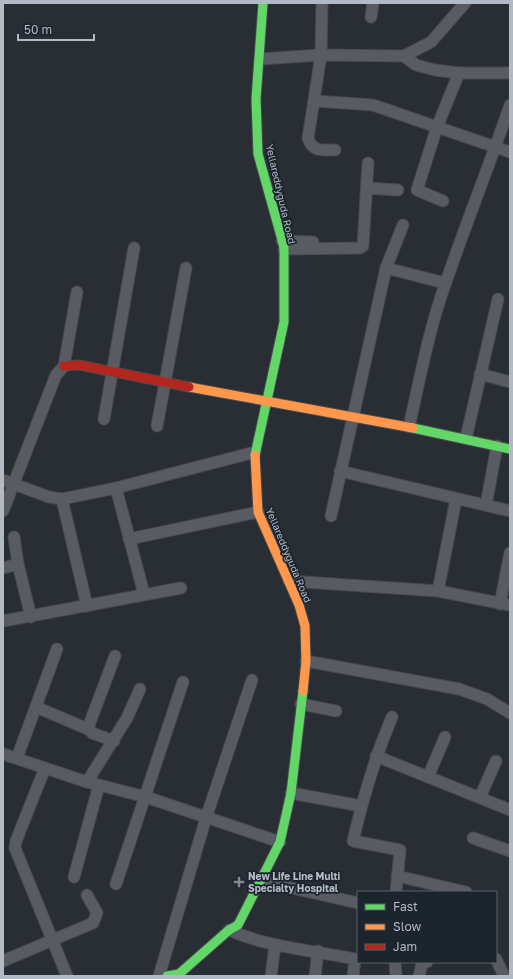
<svg xmlns="http://www.w3.org/2000/svg" width="513" height="979" font-family="'Golos Text',sans-serif">
	<style>
		.lines { fill: none; stroke-linecap: round; stroke-linejoin: round }
		.street-casing { stroke: #464a4f; stroke-width: 13 }
		.fast-casing { stroke: #464a4f; stroke-width: 11 }
		.slow-casing { stroke: #464a4f; stroke-width: 11 }
		.jam-casing { stroke: #464a4f; stroke-width: 11 }
		.street { stroke: #585c62; stroke-width: 11 }
		.fast { stroke: #63d668; stroke-width: 9 }
		.slow { stroke: #ff974d; stroke-width: 9 }
		.jam { stroke: #b3261e; stroke-width: 9 }
		.poi-dot { fill: #828992; stroke: #1c242e; stroke-width: 1.5 }
		.labels { text-anchor: middle; stroke-width: 3.5; stroke-linejoin: round; paint-order: stroke }
		.street-label { font-size: 10px; fill: #b2bac5; stroke: #1c242e }
		.poi-label { font-size: 10px; font-weight: bold; fill: #b2bac5; stroke: #1c242e; text-anchor: start }
	</style>
	<rect width="100%" height="100%" fill="#282e34"/>
	<g class="lines">
		<!-- street casing -->
		<g class="street-casing">
			<g id="street">
				<path d="M322,3l-1,52 -13,83c4,14 14,12 27,12"/>
				<path d="M371,17l2,-14"/>
				<path d="M404,56l27,-14 34,-39"/>
				<path d="M260,59l61,-4 83,1 12,9 19,5 24,3h51"/>
				<path d="M315,101l58,4 137,47"/>
				<path d="M367,188l31,2"/>
				<path d="M443,201l-26,-11 20,-63 22,-54"/>
				<path d="M282,241l31,1"/>
				<path d="M284,249l76,-1 3,-2 5,-83"/>
				<path d="M386,268l59,15"/>
				<path d="M480,374l30,8"/>
				<path d="M104,419l30,-171"/>
				<path d="M157,426l29,-158"/>
				<path d="M409,427c11,-49 20,-98 37,-145 20,-59 44,-118 64,-177"/>
				<path d="M466,438l32,-139"/>
				<path d="M340,471l170,40"/>
				<path d="M3,480l46,17 13,2 54,-11 139,-36"/>
				<path d="M116,488l28,106"/>
				<path d="M62,499l25,107"/>
				<path d="M486,505l11,-59"/>
				<path d="M3,511l53,-136 8,-9 13,-74"/>
				<path d="M331,516l55,-248 17,-43"/>
				<path d="M14,537l4,27 13,53"/>
				<path d="M129,539l129,-27"/>
				<path d="M3,568l15,-4"/>
				<path d="M289,581l149,10 72,14"/>
				<path d="M438,591l18,-92"/>
				<path d="M500,604l10,-51"/>
				<path d="M3,621l178,-33"/>
				<path d="M306,661l153,28 28,10 23,14"/>
				<path d="M301,704l35,7"/>
				<path d="M36,707l54,23 2,3 22,8"/>
				<path d="M392,717c-17,40 -29,81 -39,124l47,9 -4,42"/>
				<path d="M90,730l-1,-5 26,-69"/>
				<path d="M3,754l84,28 59,15 134,45"/>
				<path d="M376,756l134,54"/>
				<path d="M17,758l40,-109"/>
				<path d="M45,768l-29,73 -1,7 52,128"/>
				<path d="M428,777l17,-40"/>
				<path d="M87,782l40,-64 13,-29"/>
				<path d="M291,793l70,13"/>
				<path d="M480,797l16,-36"/>
				<path d="M473,838l37,13"/>
				<path d="M397,876l69,16"/>
				<path d="M74,877l25,-92"/>
				<path d="M261,881l97,22"/>
				<path d="M116,884l67,-202"/>
				<path d="M229,930c40,18 84,20 126,29l-2,17"/>
				<path d="M496,959l8,17"/>
				<path d="M3,961l90,-38 4,-10 -10,-18"/>
				<path d="M395,962l1,14"/>
				<path d="M159,976l47,-158 46,-138"/>
				<path d="M271,976l4,-31"/>
				<path d="M315,976l3,-25"/>
				<path d="M419,976l3,-12 5,-2"/>
			</g>
		</g>
		<!-- fast casing -->
		<g class="fast-casing">
			<g id="fast">
				<path d="M413,428l97,21"/>
				<path d="M255,455l29,-133v-75l-26,-93 -2,-55 7,-96"/>
				<path d="M167,976l12,-2 50,-44 9,-5 42,-83 11,-49 12,-102"/>
			</g>
		</g>
		<!-- slow casing -->
		<g class="slow-casing">
			<g id="slow">
				<path d="M189,387l224,41"/>
				<path d="M255,455l3,57 41,93 6,21 1,35 -3,30"/>
			</g>
		</g>
		<!-- jam casing -->
		<g class="jam-casing">
			<path id="jam" d="M64,366l15,-1 110,22"/>
		</g>
		<!-- street -->
		<use href="#street" class="street"/>
		<!-- fast -->
		<use href="#fast" class="fast"/>
		<!-- slow -->
		<use href="#slow" class="slow"/>
		<!-- jam -->
		<use href="#jam" class="jam"/>
	</g>
	<!-- markers -->
	<path class="poi-dot" d="M237 876h4v4h4v4h-4v4h-4v-4h-4v-4h4z"/>
	<g class="labels">
		<!-- street labels -->
		<g class="street-label">
			<text transform="translate(281 194) rotate(77)" y="4">Yellareddyguda Road</text>
			<text transform="translate(289 555) rotate(67)" y="4">Yellareddyguda Road</text>
		</g>
		<!-- poi labels -->
		<g class="poi-label">
			<text x="248" y="880">New Life Line Multi<tspan x="248" dy="12">Specialty Hospital</tspan></text>
		</g>
	</g>
	<!-- border -->
	<rect width="513" height="979" fill="none" stroke="#b2bac5" stroke-width="8"/>
	<!-- legend -->
	<rect x="357" y="891" width="140" height="72" fill="#1c242e" stroke="#58606a"/>
	<rect x="365" y="904" width="20" height="6" fill="#63d668" stroke="#58606a"/>
	<text x="393" y="911" font-size="12" fill="#b2bac5">Fast</text>
	<rect x="365" y="924" width="20" height="6" fill="#ff974d" stroke="#58606a"/>
	<text x="393" y="931" font-size="12" fill="#b2bac5">Slow</text>
	<rect x="365" y="944" width="20" height="6" fill="#b3261e" stroke="#58606a"/>
	<text x="393" y="951" font-size="12" fill="#b2bac5">Jam</text>
	<!-- scale -->
	<path d="M18 34v6h76v-6" fill="none" stroke="#b2bac5" stroke-width="2"/>
	<text x="24" y="34" font-size="12" fill="#b2bac5" stroke="#1c242e" stroke-width="3" paint-order="stroke">50 m</text>
</svg>
